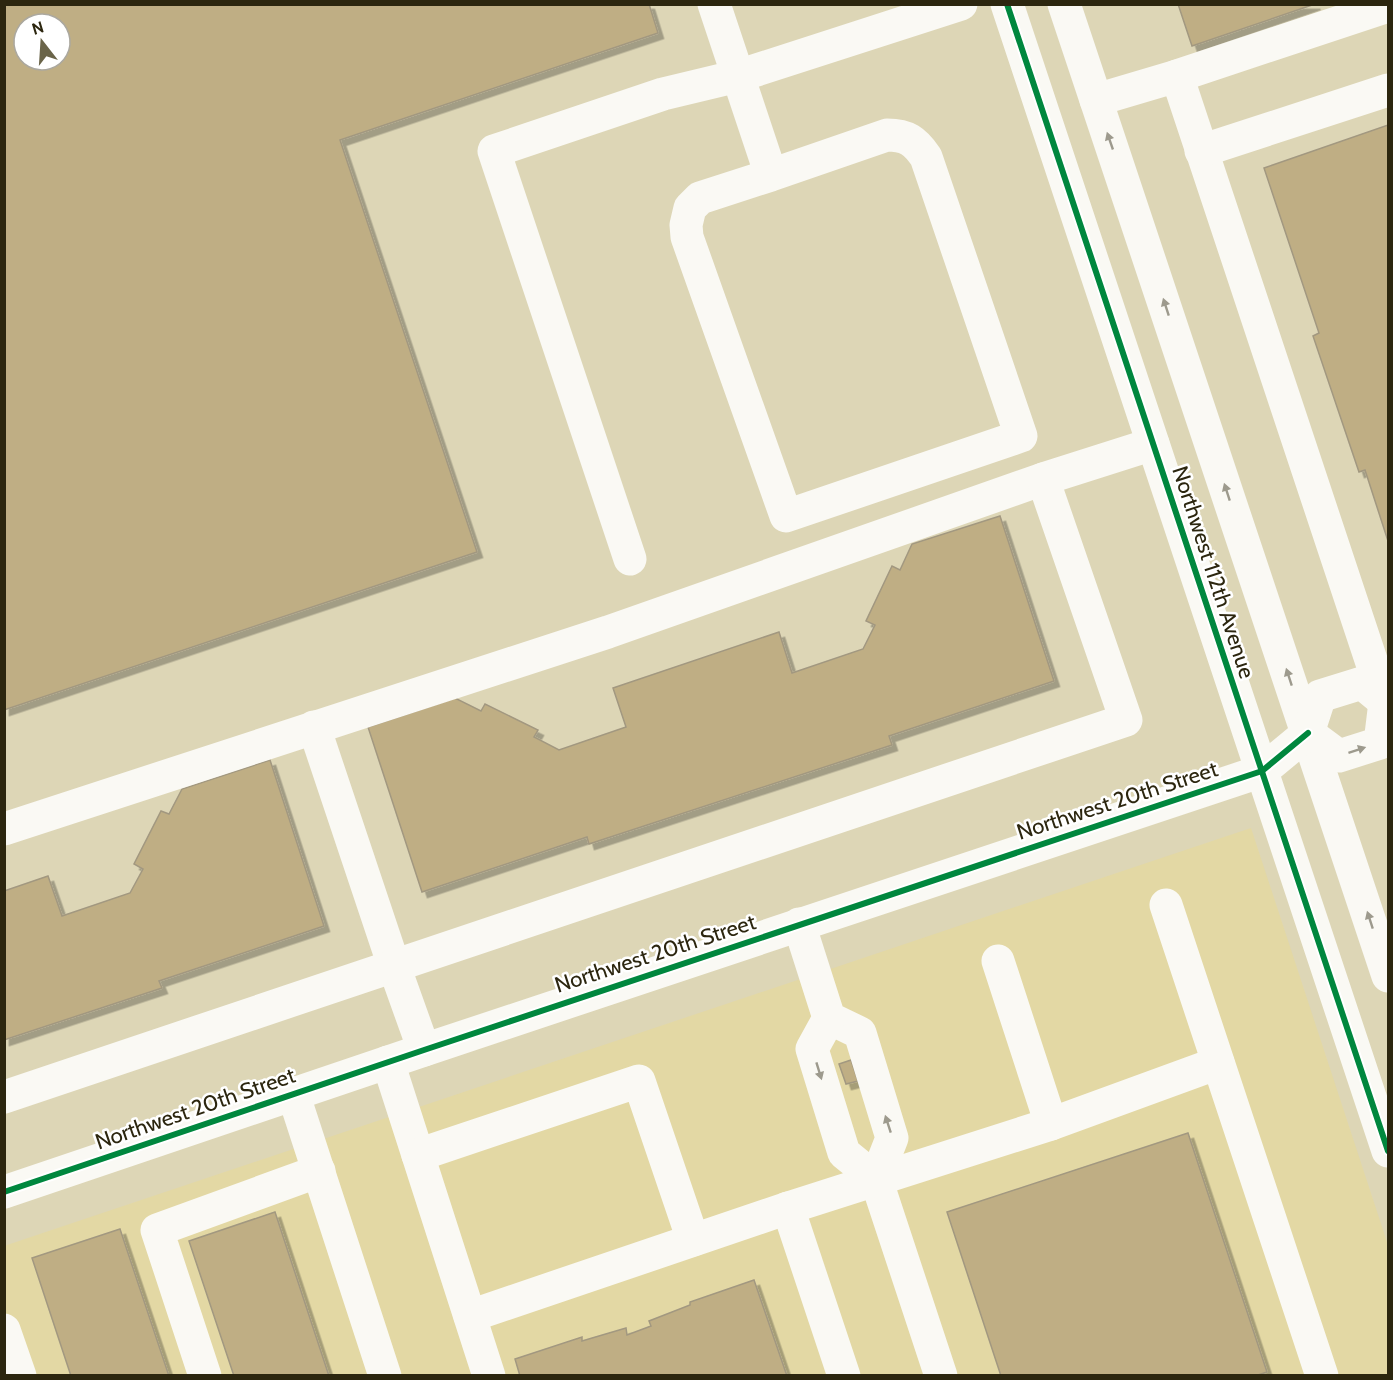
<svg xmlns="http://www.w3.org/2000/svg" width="1393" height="1380" font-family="Cabin,sans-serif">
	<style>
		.built { fill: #e3d8a4 }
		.building { fill: #bfae84; stroke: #a29880; stroke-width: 1.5; fill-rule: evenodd; filter: url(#shadow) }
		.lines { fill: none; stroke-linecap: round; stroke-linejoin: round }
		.minor { stroke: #faf9f4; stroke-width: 33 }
		.cycleway-casing { stroke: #fff; stroke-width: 10 }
		.cycleway { stroke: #00873e; stroke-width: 6 }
		.oneway { fill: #9d9a8d }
		.labels { text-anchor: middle; stroke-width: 5; stroke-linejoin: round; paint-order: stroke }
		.street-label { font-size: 22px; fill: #2c260f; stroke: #fff }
	</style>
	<defs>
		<filter id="shadow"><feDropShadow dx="5.5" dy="5.5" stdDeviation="0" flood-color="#0004"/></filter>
	</defs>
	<rect width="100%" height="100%" fill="#ddd6b6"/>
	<!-- built -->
	<path class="built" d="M1251,828l137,417v130h-1383l-1,-129z"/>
	<!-- building -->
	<g class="building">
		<path d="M4,4h645l9,29 -318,107 137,412 -473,158zM24,24h36v36h-36z"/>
		<path d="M1178,4h137l-123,42z"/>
		<path d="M1388,125v416l-23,-71 -6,2 -46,-136 6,-3 -55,-165z"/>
		<path d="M1000,516l54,165 -165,55 3,9 -303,99 -2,-7 -165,55 -54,-165 87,-29 26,13 4,-7 53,26 -4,7 25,13 67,-23 -13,-39 166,-56 13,41 71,-24 12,-24 -9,-4 26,-55 8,4 12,-26z"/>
		<path d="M270,760l54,166 -165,55 3,7 -158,52v-149l44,-15 14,40 68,-23 13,-24 -9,-5 27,-53 8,3 13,-25z"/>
		<path d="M851,1060l7,21 -12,3 -7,-20z"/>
		<path d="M1188,1133l79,239 -12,4h-254l-54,-164z"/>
		<path d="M275,1212l54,164h-95l-45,-135z"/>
		<path d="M120,1229l49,147h-98l-39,-118z"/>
		<path d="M754,1280l33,96h-267l-5,-17 67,-22v4l44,-13 1,7 24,-9 -2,-5 41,-16v-3z"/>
	</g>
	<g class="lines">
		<!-- minor -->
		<g class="minor">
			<path d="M714,4l57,171 116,-40c20,0 28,6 39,22l95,279 -235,80 -99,-279 -1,-12 4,-17 10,-10 71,-23"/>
			<path d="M1007,4l381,1147"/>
			<path d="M1064,4l324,972"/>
			<path d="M1177,76l211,-70"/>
			<path d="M1096,100l81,-24 211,635"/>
			<path d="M1201,151l187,-61"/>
			<path d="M630,559l-136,-408 169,-57 75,-18 223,-72"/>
			<path d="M314,727l80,239 30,84"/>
			<path d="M1308,733l31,23 41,-13 5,-41"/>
			<path d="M1308,733l12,-37 42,-13 23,19"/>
			<path d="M4,829l604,-197 435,-153 110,-35"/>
			<path d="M1166,905l156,471"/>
			<path d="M799,924l30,94 31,15 32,105 -16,41"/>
			<path d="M998,961l53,163"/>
			<path d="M829,1018l-17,31 32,104 32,26 65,197"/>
			<path d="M388,1062l101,314"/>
			<path d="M293,1093l92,283"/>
			<path d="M4,1097l1122,-377 -83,-241"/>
			<path d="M418,1155l221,-74 54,159"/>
			<path d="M4,1192l420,-142 838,-279 46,-38"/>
			<path d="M788,1208l56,168"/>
			<path d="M470,1316l318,-108 263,-84 167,-61"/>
			<path d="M4,1330l16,46"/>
			<path d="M205,1376l-48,-146 162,-59"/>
		</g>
		<!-- cycleway casing -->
		<g class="cycleway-casing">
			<g id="cycleway">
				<path d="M1007,4l381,1147"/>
				<path d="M4,1192l420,-142 838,-279 46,-38"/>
			</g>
		</g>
		<!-- cycleway -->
		<use href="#cycleway" class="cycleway"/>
	</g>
	<!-- one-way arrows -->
	<defs><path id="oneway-solid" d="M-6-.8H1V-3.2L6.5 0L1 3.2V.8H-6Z" transform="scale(1.5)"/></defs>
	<g class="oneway">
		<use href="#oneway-solid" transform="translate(1110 141) rotate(-109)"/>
		<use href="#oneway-solid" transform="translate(1166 307) rotate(-108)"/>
		<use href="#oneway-solid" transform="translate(1227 492) rotate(-108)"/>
		<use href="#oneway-solid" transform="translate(1289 677) rotate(-108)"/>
		<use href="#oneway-solid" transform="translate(1357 750) rotate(-18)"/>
		<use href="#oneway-solid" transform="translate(1370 920) rotate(-108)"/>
		<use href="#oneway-solid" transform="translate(819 1071) rotate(73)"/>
		<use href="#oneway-solid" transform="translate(888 1124) rotate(-108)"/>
	</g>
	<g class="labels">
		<!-- street labels -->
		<g class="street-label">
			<text transform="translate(1214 572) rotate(72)" y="8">Northwest 112th Avenue</text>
			<text transform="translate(1117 800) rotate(-18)" y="8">Northwest 20th Street</text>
			<text transform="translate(655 953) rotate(-18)" y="8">Northwest 20th Street</text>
			<text transform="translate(195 1108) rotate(-19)" y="8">Northwest 20th Street</text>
		</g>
	</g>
	<!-- border -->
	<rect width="1393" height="1380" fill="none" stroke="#2c260f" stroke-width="12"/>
	<!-- north arrow -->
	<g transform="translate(42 42) rotate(343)"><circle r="28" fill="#ffffff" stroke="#aba89f" stroke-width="1.5"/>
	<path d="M0-4.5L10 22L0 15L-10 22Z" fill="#6a6449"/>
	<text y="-9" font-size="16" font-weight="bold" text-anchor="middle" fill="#2c260f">N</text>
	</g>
</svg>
